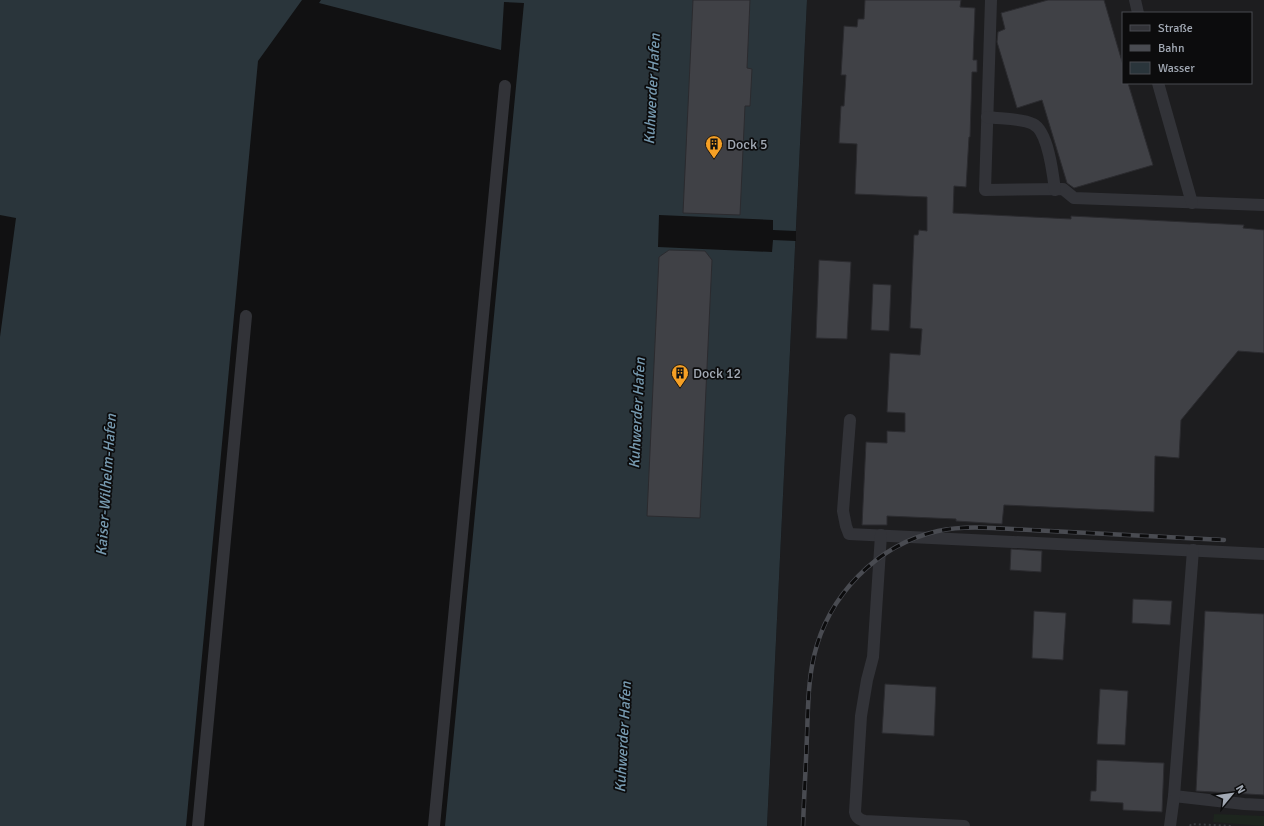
<svg xmlns="http://www.w3.org/2000/svg" width="1264" height="826" font-family="Signika,sans-serif">
	<style>
		.built { fill: #1d1d1f; fill-rule: evenodd }
		.green { fill: #1d251e }
		.water { fill: #2a353b }
		.pier { fill: #111112 }
		.building { fill: #404146; stroke: #2b2b2f }
		.lines { fill: none; stroke-linecap: round; stroke-linejoin: round }
		.path { stroke: #383a3f; stroke-width: 2; stroke-dasharray: 2 3; stroke-linecap: butt }
		.minor { stroke: #323338; stroke-width: 12 }
		.rail-casing { stroke: #494b51; stroke-width: 4.5 }
		.rail { stroke: #0c0c0d; stroke-width: 3; stroke-dasharray: 9; stroke-linecap: butt }
		.labels { text-anchor: middle; stroke-width: 3.5; stroke-linejoin: round; paint-order: stroke }
		.poi-label { font-size: 14px; fill: #a2a9b4; stroke: #0c0c0d; text-anchor: start }
		.water-label { font-size: 15px; font-style: italic; fill: #779ab0; stroke: #0c0c0d }
	</style>
	<rect width="100%" height="100%" fill="#111112"/>
	<!-- built -->
	<path class="built" d="M807,0h457v826h-497zM1123,13h128v70h-128z"/>
	<!-- green -->
	<path class="green" d="M1214,814l50,2v10l-51,-4z"/>
	<!-- water -->
	<g class="water">
		<path d="M0,0h302l-44,61 -72,765h-186v-489l16,-119 -16,-3z"/>
		<path d="M321,0h486l-40,826h-322l79,-823 -20,-1 -3,48 -182,-47z"/>
	</g>
	<!-- pier -->
	<path class="pier" d="M659,215l114,5v10l23,1v10l-23,-1 -1,12 -114,-5z"/>
	<!-- building -->
	<g class="building">
		<path d="M693,0h57l-3,68 5,1 -2,37h-5l-5,109 -57,-2z"/>
		<path d="M865,0h96l-1,7 15,1 -2,52h4v12h-5l-2,65h-1l-3,50 -12,-1 -1,27 118,6v-3l173,9 -1,3 21,2v123l-26,-2 -57,69 -2,38 -24,-2 -1,56 -150,-7 -2,19 -46,-3v-2l-69,-3v9h-25l4,-83 21,1v-12l18,1v-19l-18,-1 3,-59 30,2 2,-26 -12,-1 4,-93h4l1,-5 8,1v-34l-72,-3 2,-50 -18,-1 2,-37h3l2,-31h-5l3,-49 13,1 1,-8h6z"/>
		<path d="M1048,0h56l19,65v18h5l25,82 -79,23 -7,-5 -25,-83 -25,8 -20,-66 1,-10 7,-3 -4,-16z"/>
		<path d="M669,250l36,1 7,9 -12,258 -53,-2 12,-259z"/>
		<path d="M819,260l32,2 -4,77 -31,-1z"/>
		<path d="M873,284l18,1 -2,46 -18,-1z"/>
		<path d="M1011,549l31,2 -1,21 -31,-2z"/>
		<path d="M1133,599l39,2 -2,24 -38,-2z"/>
		<path d="M1034,611l32,2 -3,47 -31,-2z"/>
		<path d="M1205,611l59,3v181l-68,-4z"/>
		<path d="M885,684l51,3 -2,49 -52,-3z"/>
		<path d="M1100,689l28,2 -3,54 -28,-1z"/>
		<path d="M1097,760l67,3 -2,49 -39,-2v-7l-33,-2 1,-10h5z"/>
	</g>
	<g class="lines">
		<!-- path -->
		<path class="path" d="M1190,826l1,-2 41,2"/>
		<!-- minor -->
		<g class="minor">
			<path d="M991,0l-6,190 78,-1 11,9 190,7"/>
			<path d="M1135,0l3,13"/>
			<path d="M1158,83l34,120"/>
			<path d="M987,117c13,2 34,1 46,7 15,7 20,50 22,66"/>
			<path d="M850,420l-7,91 3,15 3,8 415,20"/>
			<path d="M881,535l-8,122 -6,23 -6,36 -6,96c1,6 5,8 10,9l99,5"/>
			<path d="M1174,796l70,8 20,1"/>
			<path d="M198,826l48,-510"/>
			<path d="M434,826l71,-740"/>
			<path d="M1170,826l4,-30 19,-246"/>
		</g>
		<!-- rail casing -->
		<g class="rail-casing">
			<path id="rail" d="M803,826c1,-30 3,-61 4,-91 1,-26 1,-53 7,-79 14,-60 62,-111 124,-125 18,-4 36,-4 54,-3l232,12"/>
		</g>
		<!-- rail -->
		<use href="#rail" class="rail"/>
	</g>
	<!-- icons -->
	<defs>
		<g id="building-pin" transform="scale(0.9)"><path d="M0 17L-7.5 6A9.5 9.5 0 1 1 7.5 6Z" fill="#f6a025" stroke="#0c0c0d"/><path d="M-4-6H4V6H1V3H-1V6H-4ZM-2.5-4.3h1.7v1.8h-1.7ZM.8-4.3h1.7v1.8H.8ZM-2.5-1h1.7V.8h-1.7ZM.8-1h1.7V.8H.8Z" fill="#111"/></g>
	</defs>
	<g fill-rule="evenodd">
		<use href="#building-pin" x="714" y="144"/>
		<use href="#building-pin" x="680" y="373"/>
	</g>
	<g class="labels">
		<!-- poi labels -->
		<g class="poi-label">
			<text x="727" y="149">Dock 5</text>
			<text x="693" y="378">Dock 12</text>
		</g>
		<!-- water labels -->
		<g class="water-label">
			<text transform="translate(652 89) rotate(-87)" y="5">Kuhwerder Hafen</text>
			<text transform="translate(637 413) rotate(-87)" y="5">Kuhwerder Hafen</text>
			<text transform="translate(106 485) rotate(-86)" y="5">Kaiser-Wilhelm-Hafen</text>
			<text transform="translate(623 737) rotate(-87)" y="5">Kuhwerder Hafen</text>
		</g>
	</g>
	<!-- legend -->
	<rect x="1122" y="12" width="130" height="72" fill="#0c0c0d" stroke="#484b50"/>
	<rect x="1130" y="25" width="20" height="6" fill="#323338" stroke="#484b50"/>
	<text x="1158" y="32" font-size="12" fill="#a2a9b4">Straße</text>
	<rect x="1130" y="45" width="20" height="6" fill="#494b51" stroke="#484b50"/>
	<text x="1158" y="52" font-size="12" fill="#a2a9b4">Bahn</text>
	<rect x="1130" y="62" width="20" height="12" fill="#2a353b" stroke="#484b50"/>
	<text x="1158" y="72" font-size="12" fill="#a2a9b4">Wasser</text>
	<!-- north arrow -->
	<g transform="translate(1232 794) rotate(61)" stroke="#0c0c0d" stroke-width="3" paint-order="stroke">
	<path d="M0-3L7 15L0 10L-7 15Z" fill="#a2a9b4"/>
	<text y="-6" font-size="11" font-weight="bold" text-anchor="middle" fill="#a2a9b4">N</text>
	</g>
</svg>
